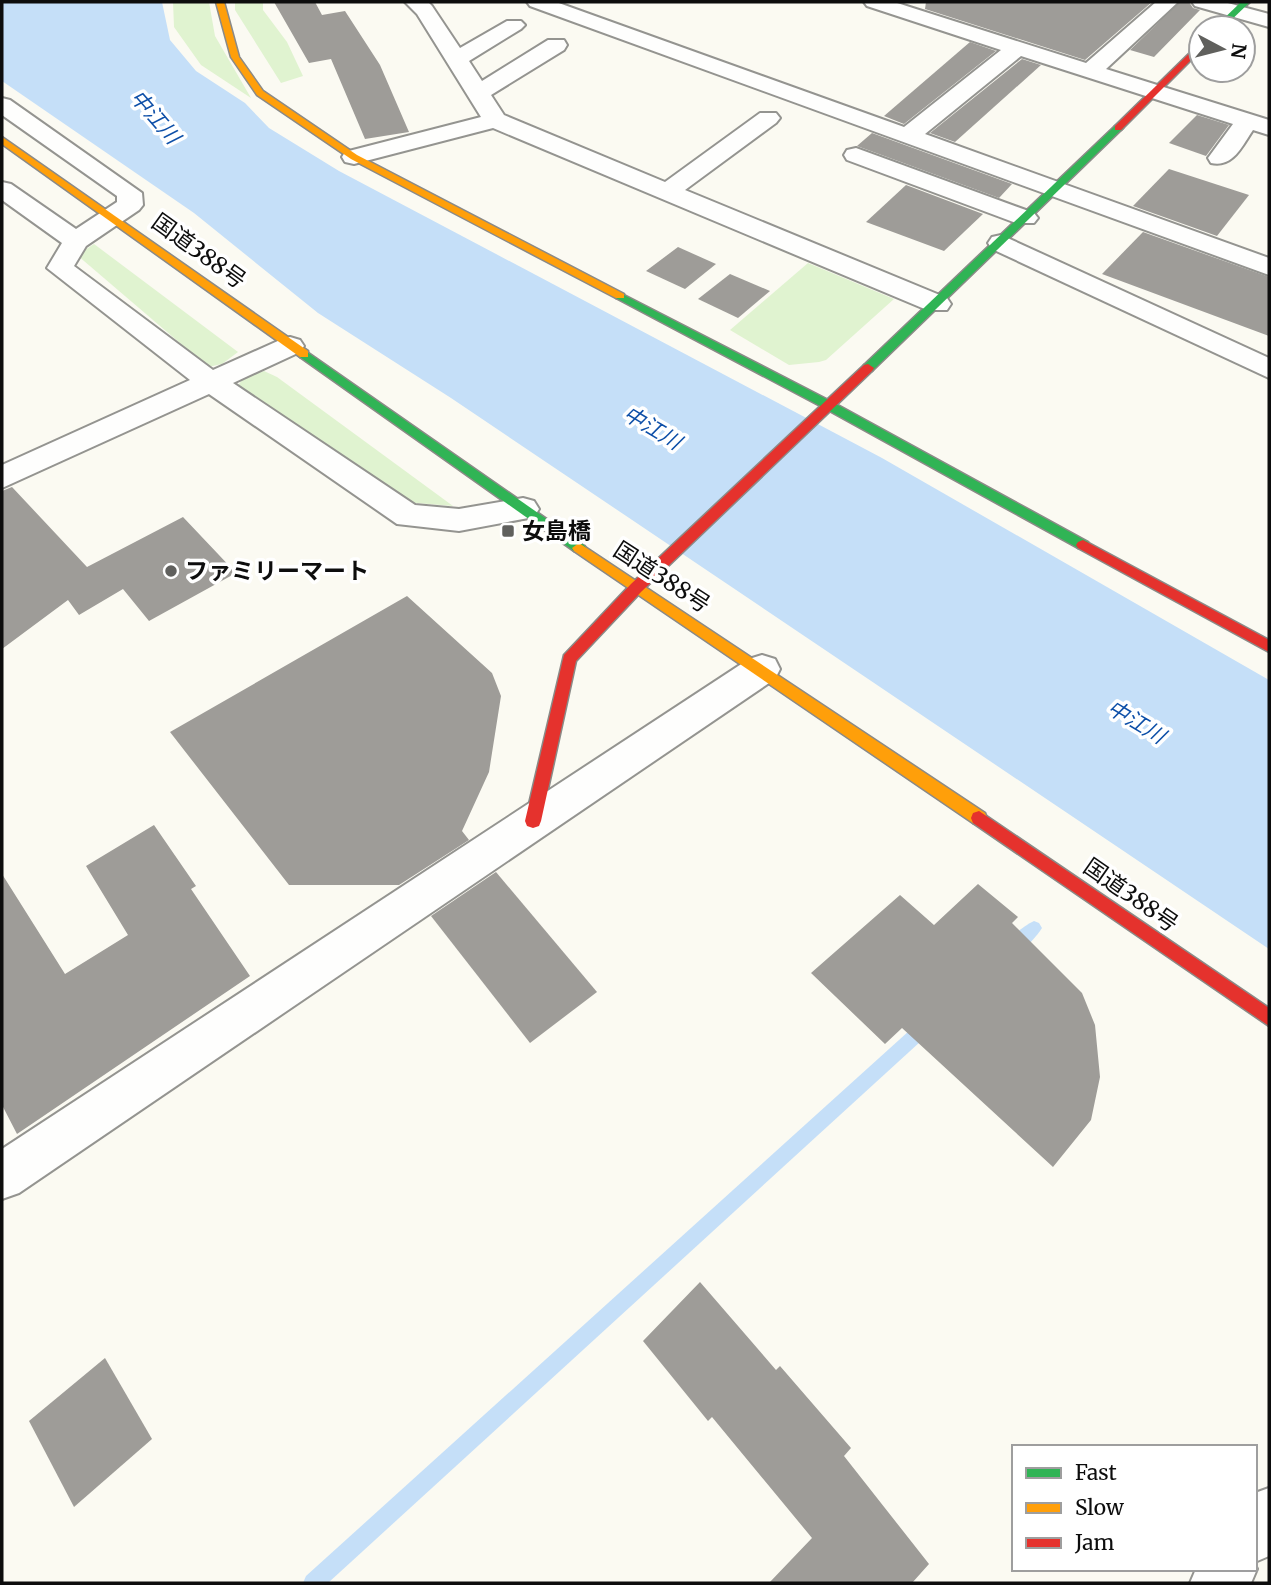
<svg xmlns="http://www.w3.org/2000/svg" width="1271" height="1585" font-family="Merriweather,'Noto Sans JP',serif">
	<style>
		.green { fill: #e0f3d0 }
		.water { fill: #c5dff8 }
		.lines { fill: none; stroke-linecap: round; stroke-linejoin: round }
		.stream { fill: #c5dff8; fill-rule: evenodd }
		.building { fill: #9e9c98 }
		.street-casing { stroke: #949490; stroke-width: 4 }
		.fast-casing { stroke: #8b8a87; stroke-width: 3 }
		.slow-casing { stroke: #8b8a87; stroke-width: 3 }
		.jam-casing { stroke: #8b8a87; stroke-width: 3 }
		.street { fill: #fefefd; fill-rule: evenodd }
		.fast { fill: #30b455; fill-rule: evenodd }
		.slow { fill: #ff9f0a; fill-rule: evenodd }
		.jam { fill: #e5322d; fill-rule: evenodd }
		.poi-dot { fill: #60605d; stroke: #fff; stroke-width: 2.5 }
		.labels { text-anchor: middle; stroke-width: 7; stroke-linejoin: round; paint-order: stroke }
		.far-water-label { font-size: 21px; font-style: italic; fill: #0d4fa8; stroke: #fff }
		.street-label { font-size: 23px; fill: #0d0d0d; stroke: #fff }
		.poi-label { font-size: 23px; font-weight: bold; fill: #0d0d0d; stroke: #fff; text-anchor: start }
	</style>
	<rect width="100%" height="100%" fill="#fbfaf2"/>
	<!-- green -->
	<g class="green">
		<path d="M173,2h36l6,34 36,62 -50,-33 -27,-38z"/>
		<path d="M235,2h28v8l24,32 16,34 -22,7 -46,-73z"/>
		<path d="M94,244l144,108 -16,12 -14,3 -131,-112z"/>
		<path d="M808,263l86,36 -68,61 -7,2 -30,3 -59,-35z"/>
		<path d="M264,371l13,6 176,129 -49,-4 -169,-112 9,-13z"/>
	</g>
	<!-- water -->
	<path class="water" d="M2,2h160l8,38 26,31 49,32 24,25 70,43 543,287 387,222v269l-818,-551 -133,-85 -124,-100 -192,-132z"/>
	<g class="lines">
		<!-- stream -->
		<g class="stream">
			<path d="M1034,921l5,2 3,5c-6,10 -20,24 -31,28l-5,-2 -3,-5c6,-11 20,-23 31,-28z"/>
			<path d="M926,1018l6,3 2,5 -2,5 -604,552h-25l3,-7 614,-555z"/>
		</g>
	</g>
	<!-- building -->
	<g class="building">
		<path d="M274,2h41l7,13 23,-4 35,54 29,67 -44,7 -34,-80 -22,4z"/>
		<path d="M926,2h226l-67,58 -160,-51z"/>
		<path d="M1180,2h9l4,6 7,2 -46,47 -24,-7z"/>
		<path d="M970,42l26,9 -92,73 -20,-8z"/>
		<path d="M1022,59l19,6 -86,77 -25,-9z"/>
		<path d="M1197,115l32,10 -23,31 -37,-13z"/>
		<path d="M872,133l140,51 -13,14 -142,-52z"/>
		<path d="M1169,169l80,26 -32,41 -84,-30z"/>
		<path d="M906,185l77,29 -39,37 -78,-29z"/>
		<path d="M1143,232l126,45v59l-167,-62z"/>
		<path d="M678,247l38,17 -31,25 -39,-18z"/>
		<path d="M730,274l40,17 -32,27 -40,-19z"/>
		<path d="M12,487l75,80 96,-50 53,56 -87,48 -26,-32 -44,26 -11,-15 -66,49v-158z"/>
		<path d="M407,596l85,77 9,23 -12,76 -27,59 7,9 -70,45h-110l-119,-153z"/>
		<path d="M154,825l42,61 -5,3 59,87 -233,158 -15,-29v-231l63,100 63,-39 -42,-69z"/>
		<path d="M496,872l101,120 -67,51 -99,-127z"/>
		<path d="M978,884l40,33 -6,6 70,70 13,32 5,52 -9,43 -38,47 -151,-139 -17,16 -74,-71 89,-78 34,30z"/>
		<path d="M700,1282l76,88 4,-4 71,82 -7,8 85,108 -17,19h-143l43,-45 -100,-121 -4,4 -65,-80z"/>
		<path d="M105,1358l47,81 -78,68 -45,-86z"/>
	</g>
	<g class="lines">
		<!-- street casing -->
		<g class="street-casing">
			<g id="street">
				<path d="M405,2h23l4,4 28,42 47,-27h14l4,4 -4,4 -52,32 13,20 66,-41h16l3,5 -3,5 -73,45 13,20 161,67 95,-69h16l4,5 -4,5 -91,67 262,108 4,6 -4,6h-20l-434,-182 -139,36 -9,-2 -3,-5 3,-5 136,-35 -64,-103z"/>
				<path d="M527,2h29l348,125 97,-77 -134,-44 -3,-4h30l192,61 70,-61h22l-72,67 163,51v15l-16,-5c-11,16 -20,38 -42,33l-3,-5 25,-34 -212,-68 -96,78 344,124v17l-739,-269z"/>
				<path d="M1192,2h32l45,12v13l-74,-21z"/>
				<path d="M2,98l8,2 132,93 1,12 -4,5 -53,36 -12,20 139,104 67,-30 10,-3 10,3 4,6 -4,6 -67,31 182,122 44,4 64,-11 11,3 5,8 -5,8 -75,14 -62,-7 -188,-130 -207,94v-23l188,-85 -143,-112 15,-25 -60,-43v-18l9,2 65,45 41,-27v-6l-115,-81z"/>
				<path d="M856,148l178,65 4,5 -4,5h-18l-169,-63 -3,-5 3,-5z"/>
				<path d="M1001,235l268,123v20l-277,-129 -4,-6 4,-6z"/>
				<path d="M762,655l13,4 5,10 -5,10 -756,514 -17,6v-50l747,-490z"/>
				<path d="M1269,1488v68l-14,6v-69z"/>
				<path d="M1255,1565l2,4 -6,14h-61l6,-14h59z"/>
			</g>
		</g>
		<!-- fast casing -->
		<g class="fast-casing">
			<g id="fast">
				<path d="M1241,2h9l-27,26h-9z"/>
				<path d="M1115,126l8,2 -251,243h-8v-6z"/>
				<path d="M620,293l214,110 254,139 2,3 -2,3h-10l-252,-139 -210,-111v-4z"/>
				<path d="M304,350l280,195 2,3 -2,3h-10l-274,-194 -2,-3z"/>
			</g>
		</g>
		<!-- slow casing -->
		<g class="slow-casing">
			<g id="slow">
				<path d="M216,2h8l15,55 24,34 94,64 267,139v4h-8l-265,-139 -94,-64 -26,-38z"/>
				<path d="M2,137l306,214v6h-8l-298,-213z"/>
				<path d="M579,543l406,270 2,5 -2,5 -6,2 -6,-2 -399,-272 -2,-3z"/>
			</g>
		</g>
		<!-- jam casing -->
		<g class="jam-casing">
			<g id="jam">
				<path d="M1201,42v8l-80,80h-6v-4z"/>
				<path d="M868,364l6,4 -2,3 -231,221 -65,69 -35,160 -2,5 -6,2 -6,-2 -2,-5 39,-166 67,-71 233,-219z"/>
				<path d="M1083,540l186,100v12l-191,-104 -2,-3 2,-3z"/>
				<path d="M979,811l290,197v18l-296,-203 -2,-5 2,-5z"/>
			</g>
		</g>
		<!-- street -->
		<use href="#street" class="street"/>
		<!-- fast -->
		<use href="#fast" class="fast"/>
		<!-- slow -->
		<use href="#slow" class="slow"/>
		<!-- jam -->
		<use href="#jam" class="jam"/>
	</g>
	<!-- markers -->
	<g class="poi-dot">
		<rect x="501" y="524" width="14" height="14" rx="3.5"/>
		<circle cx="171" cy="571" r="7"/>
	</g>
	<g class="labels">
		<!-- far-water labels -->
		<g class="far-water-label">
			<text transform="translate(155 117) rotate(49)" y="7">中江川</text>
			<text transform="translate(652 428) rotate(31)" y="7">中江川</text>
			<text transform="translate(1136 722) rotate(31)" y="7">中江川</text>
		</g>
		<!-- street labels -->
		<g class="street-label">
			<text transform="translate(199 251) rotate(36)" y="8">国道388号</text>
			<text transform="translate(662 577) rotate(33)" y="8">国道388号</text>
			<text transform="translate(1131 895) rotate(35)" y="8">国道388号</text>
		</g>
		<!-- poi labels -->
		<g class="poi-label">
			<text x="522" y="539">女島橋</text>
			<text x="185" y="579">ファミリーマート</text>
		</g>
	</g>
	<!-- border -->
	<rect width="1271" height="1585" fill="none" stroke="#0d0d0d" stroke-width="7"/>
	<!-- legend -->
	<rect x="1012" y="1445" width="245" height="126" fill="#ffffff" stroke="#9e9e9e" stroke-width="2"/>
	<rect x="1026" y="1468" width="35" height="10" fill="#30b455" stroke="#9e9e9e" stroke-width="2"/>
	<text x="1075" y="1480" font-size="21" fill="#0d0d0d">Fast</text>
	<rect x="1026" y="1503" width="35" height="10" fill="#ff9f0a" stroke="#9e9e9e" stroke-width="2"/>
	<text x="1075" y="1515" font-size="21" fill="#0d0d0d">Slow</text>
	<rect x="1026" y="1538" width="35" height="10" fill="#e5322d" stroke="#9e9e9e" stroke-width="2"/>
	<text x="1075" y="1550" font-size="21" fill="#0d0d0d">Jam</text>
	<!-- north arrow -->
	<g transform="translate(1222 49) rotate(97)"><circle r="33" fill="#ffffff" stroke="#9e9e9e" stroke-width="2"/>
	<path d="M0-5L12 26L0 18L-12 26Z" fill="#60605d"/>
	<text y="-10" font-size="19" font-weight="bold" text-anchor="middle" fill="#0d0d0d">N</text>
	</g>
</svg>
